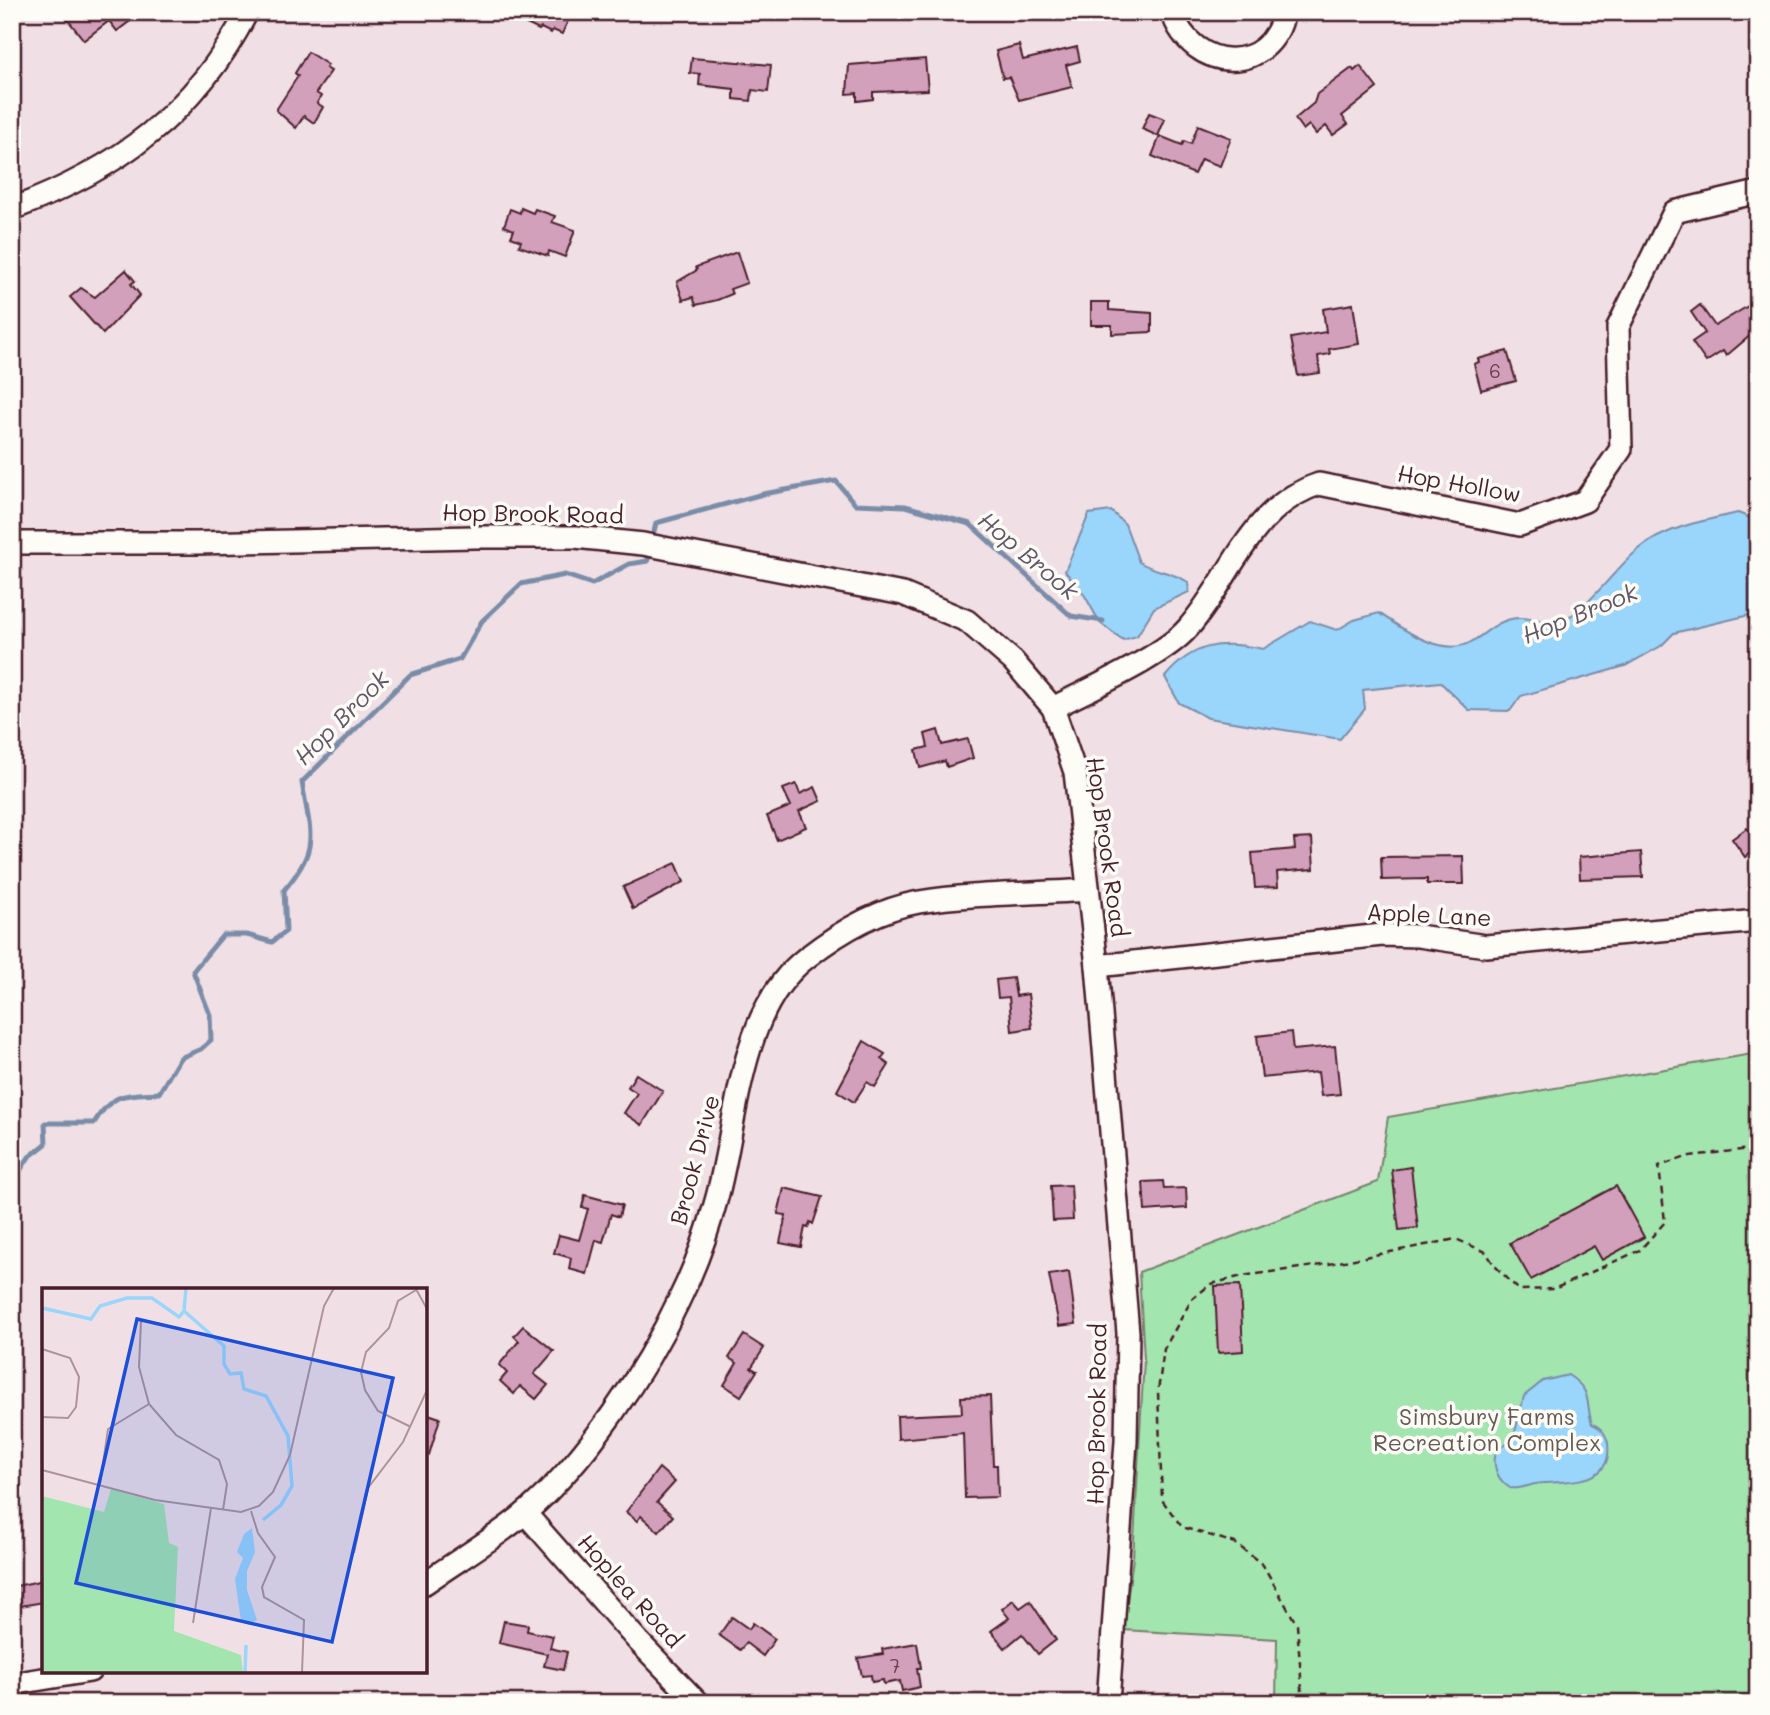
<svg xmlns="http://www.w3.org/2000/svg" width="1770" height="1715" font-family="Mali,sans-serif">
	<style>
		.green { fill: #a3e5af; stroke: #76826d; stroke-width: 2 }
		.water { fill: #9ad5fb; stroke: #7a8ca8; stroke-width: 2 }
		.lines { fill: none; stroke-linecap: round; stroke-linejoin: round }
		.stream { stroke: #7a8ca8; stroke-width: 5 }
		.building { fill: #d3a0bb; stroke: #4a1f2b; stroke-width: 2 }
		.minor-casing { stroke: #4a1f2b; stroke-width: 26 }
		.path { stroke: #4a1f2b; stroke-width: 2.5; stroke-dasharray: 7 5; stroke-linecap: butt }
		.minor { stroke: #fdfcf7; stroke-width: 21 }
		.labels { text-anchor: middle; stroke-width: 7; stroke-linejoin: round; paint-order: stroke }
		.number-label { font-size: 19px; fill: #6c3f4f }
		.street-label { font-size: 23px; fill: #4a1f2b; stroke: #fdfcf7 }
		.park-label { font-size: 23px; fill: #655a53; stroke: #fdfcf7 }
		.water-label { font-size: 24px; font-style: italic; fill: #625669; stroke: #fdfcf7 }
		.inset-river { fill: none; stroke: #9ad5fb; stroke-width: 3.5 }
		.inset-road { fill: none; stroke: #ae939b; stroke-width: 2 }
		.view { fill: #1d4ed8; fill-opacity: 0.15; stroke: #1d4ed8; stroke-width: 3.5 }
		.inset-edge { fill: none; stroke: #4a1f2b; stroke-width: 3.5 }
	</style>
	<rect width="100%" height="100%" fill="#f0e0e5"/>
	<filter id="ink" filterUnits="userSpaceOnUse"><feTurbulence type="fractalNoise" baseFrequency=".0143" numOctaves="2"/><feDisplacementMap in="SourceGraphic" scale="14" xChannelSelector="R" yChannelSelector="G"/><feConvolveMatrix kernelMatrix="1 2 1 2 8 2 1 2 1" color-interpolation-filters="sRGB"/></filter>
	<g filter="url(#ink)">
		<!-- green -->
		<path class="green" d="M1758,1053v650h-482l1,-64 -154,-9 10,-72 11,-199 -5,-87 239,-90 10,-65z"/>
		<!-- water -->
		<g class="water">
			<path d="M1111,511l14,13 14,38c17,10 34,10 49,20l1,10 -35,16 -17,28 -14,4 -23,-17 -15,-27 -20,-25 24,-57z"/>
			<path d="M1738,513l20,8v92l-84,20 -13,13 -36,20 -104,30 -11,15 -41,-1 -29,-28 -77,8 2,19 -25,30 -132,-21 -29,-15 -14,-26c28,-34 56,-37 98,-28l47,-28 27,9 17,-10 25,-7c23,16 64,45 92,29 16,-9 27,-23 47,-24 15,-1 33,8 47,1 26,-13 51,-52 74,-70 27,-22 66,-29 99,-36z"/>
			<path d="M1568,1375c25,16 17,26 24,49 9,3 15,11 16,20 5,41 -40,37 -65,39 -11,0 -22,7 -33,5 -13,-8 -19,-24 -13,-39l16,-9 11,-44 19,-15z"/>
		</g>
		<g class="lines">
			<!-- stream -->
			<g class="stream">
				<path d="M652,540l4,-17 107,-29 73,-13 19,23 50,2 65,18 101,92 32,5"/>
				<path d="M12,1183l17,-26 17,-13 -1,-21h49c19,-31 30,-28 65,-30l21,-35 21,-9 10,-9 -1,-25 -17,-44 30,-36h24l25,7 14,-11 -2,-41c37,-43 26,-56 18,-108l108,-107 50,-16 22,-38 39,-37 44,-9 27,9 37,-20 19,-3 2,-11"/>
			</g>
		</g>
		<!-- building -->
		<g class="building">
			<path d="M79,12h63l-25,19 -8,-10 -25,19 -16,-20z"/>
			<path d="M502,12h61l7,4 -8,18 -9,-4 -2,3 -10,-5 -2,2z"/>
			<path d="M1019,45l4,15 54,-13 3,14 -14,4 6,22 -53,13 -10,-23 -6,1 -7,-27z"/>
			<path d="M308,52l20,13 -2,3 5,3 -15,22 5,3 -4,7 6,4 -9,16 -10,-7 -8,12 -20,-18 22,-34 -3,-3z"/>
			<path d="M692,58l79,7 -3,27 -16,-2 -1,11 -17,-2v-10l-35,-4 1,-11 -10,-1z"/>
			<path d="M925,59l3,31 -55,2v7l-16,2v-8l-10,1 2,-29z"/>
			<path d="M1360,66l17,22 -35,28 6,8 -15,11 -7,-9 -10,8 -7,-9 -6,5 -8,-11 19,-16 3,-9 35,-26 2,3z"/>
			<path d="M1149,113l16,6 -7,17 -16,-7z"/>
			<path d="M1198,125l33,13 -11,28 -19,-7 -7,15 -42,-18 8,-20 22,9 2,-4 7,3z"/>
			<path d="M521,208l12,5 2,-4 20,7 -3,6 23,8 -10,27 -16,-6 -1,5 -29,-10 2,-5 -10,-4 3,-7 -10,-4 6,-17 10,4z"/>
			<path d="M737,252l10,31 -17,6 2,5 -15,6 -21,5 -3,-8 -10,3 -6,-18 20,-12 -1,-3z"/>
			<path d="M126,270l9,11 -4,3 9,11 -37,39 -33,-37 11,-9 14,9z"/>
			<path d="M1758,300v29l-32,27 -3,-5 -17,11 -14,-20 13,-9 -14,-21 9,-7 15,21z"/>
			<path d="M1091,302h18v8l43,3v19l-40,2v-9h-21z"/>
			<path d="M1353,304l6,40 -30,5 1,5 -12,2 2,17 -22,3 -7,-38 35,-6 -3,-23z"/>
			<path d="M1507,351l9,30 -35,9 -7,-26 5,-2 -1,-3z"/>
			<path d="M938,730l4,15 26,-6 5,19 -26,9 -2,-6 -25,7 -4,-18 12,-3 -3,-13z"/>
			<path d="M796,784l4,10 15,-7 6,14 -22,10 7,16 -29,13 -10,-24 24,-10 -8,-17z"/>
			<path d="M1747,828l4,6 7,-5v18l-13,10 -13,-18z"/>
			<path d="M1312,838l2,31 -37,3 1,15 -23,1 -3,-35 43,-4 -1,-10z"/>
			<path d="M1641,852l2,25 -63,2 -1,-22z"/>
			<path d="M1463,856l1,28h-37v-5l-45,1 -1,-23z"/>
			<path d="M676,863l8,19 -51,27 -10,-22z"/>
			<path d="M1013,978l3,18 12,-2 4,34 -20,3 -3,-34 -11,1 -2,-18z"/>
			<path d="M1291,1032l2,18 42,-4 5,48 -19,2 -3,-24 -56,6 -5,-42z"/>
			<path d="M864,1041l21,13 -4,5 8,6 -14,22 -8,-5 -13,20 -17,-11z"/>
			<path d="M636,1074l27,17 -21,34 -18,-12 13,-20 -9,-6z"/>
			<path d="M1411,1167l7,61 -19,2 -7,-60z"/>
			<path d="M1163,1181l1,8 22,-1 1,20 -42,3 -2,-29z"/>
			<path d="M1071,1185l2,35 -20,1 -2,-35z"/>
			<path d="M1616,1186l28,51 -42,23 -8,-14 -63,34 -21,-37z"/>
			<path d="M784,1188l38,9 -9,27 -3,-2 -2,6 -3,-1 -4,20 -21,-4 6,-28 -8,-1z"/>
			<path d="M585,1195l37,10 -3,12 -8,-3 -8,28 -7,-2 -9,34 -18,-5 2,-11 -17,-5 5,-18 20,5 9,-31 -6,-2z"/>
			<path d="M1069,1272l7,52 -17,2 -10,-51z"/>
			<path d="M1240,1285l3,66 -25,2 -3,-67z"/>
			<path d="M523,1326l31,25 -20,23 14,11 -12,14 -16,-13 -6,8 -14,-13 7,-8 -8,-8 20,-24 -5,-5z"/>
			<path d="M744,1335l20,13 -13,20 6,3 -16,25 -17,-11 13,-22 -8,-5z"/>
			<path d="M990,1396l3,69h4l1,32 -33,1 -2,-65 -65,6 -1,-23 65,-3 -1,-16z"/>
			<path d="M425,1413l15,5 -11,37h-4z"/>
			<path d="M659,1468l16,14 -18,20 16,14 -14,16 -18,-16 -4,5 -11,-9z"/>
			<path d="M44,1580v22l-24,4 -4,-20z"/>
			<path d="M1013,1600l7,8 10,-7 26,39 -18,14 -16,-20 -17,14 -14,-17 18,-13 -7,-9z"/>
			<path d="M732,1617l17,12 4,-6 22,16 -12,17 -17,-13 -6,7 -21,-15z"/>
			<path d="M504,1621l24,4 -1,6 26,5 -3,12 17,4 -4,18 -19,-4 3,-12 -48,-11z"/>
			<path d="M917,1643l4,25h-4l3,19 -18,4 -2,-10 -16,3 -1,-4 -11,2 -1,-7 -9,1 -4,-18 25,-4 -1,-5z"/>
		</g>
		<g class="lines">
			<!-- minor casing -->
			<g class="minor-casing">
				<g id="minor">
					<path d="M1172,12c20,61 99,65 112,0"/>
					<path d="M12,209c104,-39 184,-96 235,-197"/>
					<path d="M12,543h185l277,-6h101l68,7 260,50 64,27 46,40 40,47 22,64 22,194 31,367 -2,108 -18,262"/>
					<path d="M1053,708c36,-19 110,-51 135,-80 44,-50 61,-121 131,-144l201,41 65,-24 36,-52 -3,-122 56,-115 84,-20"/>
					<path d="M1097,966l285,-31 36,1 68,10 272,-25"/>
					<path d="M525,1513l113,128 60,62"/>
					<path d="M425,1583c33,-23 69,-44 100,-70 60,-51 121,-142 154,-213 15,-30 28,-66 37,-99 22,-78 22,-190 90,-243 32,-25 73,-49 113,-56 55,-9 113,-8 169,-12"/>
					<path d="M12,1684l78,-13"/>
				</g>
			</g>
			<!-- path -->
			<path class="path" d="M1303,1703l-6,-78 -34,-60 -28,-22 -53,-16 -20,-27 -4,-109 6,-42 28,-50 19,-15 31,-8 87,-12 127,-25 30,13 8,13 25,25 35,-1 86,-39 25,-28 -6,-56 31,-10 68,-8"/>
			<!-- minor -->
			<use href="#minor" class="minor"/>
		</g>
	</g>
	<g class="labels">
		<!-- number labels -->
		<g class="number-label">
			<text x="1495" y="378">6</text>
			<text x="895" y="1673">7</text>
		</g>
		<!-- street labels -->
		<g class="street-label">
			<text transform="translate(1459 484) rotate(10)" y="8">Hop Hollow</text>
			<text transform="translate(533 514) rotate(1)" y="8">Hop Brook Road</text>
			<text transform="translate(1107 847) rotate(82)" y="8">Hop Brook Road</text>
			<text transform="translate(1429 915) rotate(3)" y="8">Apple Lane</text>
			<text transform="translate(695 1160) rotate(-75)" y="8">Brook Drive</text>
			<text transform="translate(1097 1414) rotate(-89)" y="8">Hop Brook Road</text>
			<text transform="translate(630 1591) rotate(48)" y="8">Hoplea Road</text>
		</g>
		<!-- park labels -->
		<g class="park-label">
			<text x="1487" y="1425">Simsbury Farms<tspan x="1487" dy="26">Recreation Complex</tspan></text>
		</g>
		<!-- water labels -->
		<g class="water-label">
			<text transform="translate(1028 556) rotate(40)" y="8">Hop Brook</text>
			<text transform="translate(1580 614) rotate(-22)" y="8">Hop Brook</text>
			<text transform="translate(342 718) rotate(-45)" y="8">Hop Brook</text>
		</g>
	</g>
	<!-- overview -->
	<g transform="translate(42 1288)">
		<rect width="385" height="385" fill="#f0e0e5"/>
		<path d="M69,201l53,15 5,39 9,4 -4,84 67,24 2,18h-201v-177l62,16z" fill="#a3e5af"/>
		<path d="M210,240l3,24 -8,19v19l10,30 -9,5 -7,-4 -6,-42 8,-21 -6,-6 7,-18z" fill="#9ad5fb"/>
		<path class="inset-river" d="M0,20l49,11 9,-13 27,-8h25l27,19 5,-6 40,35v18l6,10 11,-1 3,16 22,7 22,40 4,50 -11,19 -18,15M142,23l2,-23M203,385l1,-28"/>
		<path class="inset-road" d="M374,1l11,20M99,33l-2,46 10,37 27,31 43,25 8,24 -4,26M0,61l28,9 9,19 -3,30 -8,11 -26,-1M369,139l-33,-16 -13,-21 -4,-18 5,-20 23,-24 9,-27 18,-11M0,182l113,30 86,12 18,-6 14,-14 17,-37 34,-149 10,-18M58,196l8,-55 41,-25M209,223l7,22 17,24 -13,30 2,10 40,23 -2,53M312,265l14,-65 35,-46 24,-52M151,335l18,-115"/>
		<path class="view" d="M95,31l256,59 -61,264 -256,-59z"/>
		<rect width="385" height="385" class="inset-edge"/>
	</g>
	<!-- margin -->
	<rect width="1770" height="1715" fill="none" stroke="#fdfcf7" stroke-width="42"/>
	<rect x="21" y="21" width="1728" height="1673" fill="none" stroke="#4a1f2b" stroke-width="2.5" filter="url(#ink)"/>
</svg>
